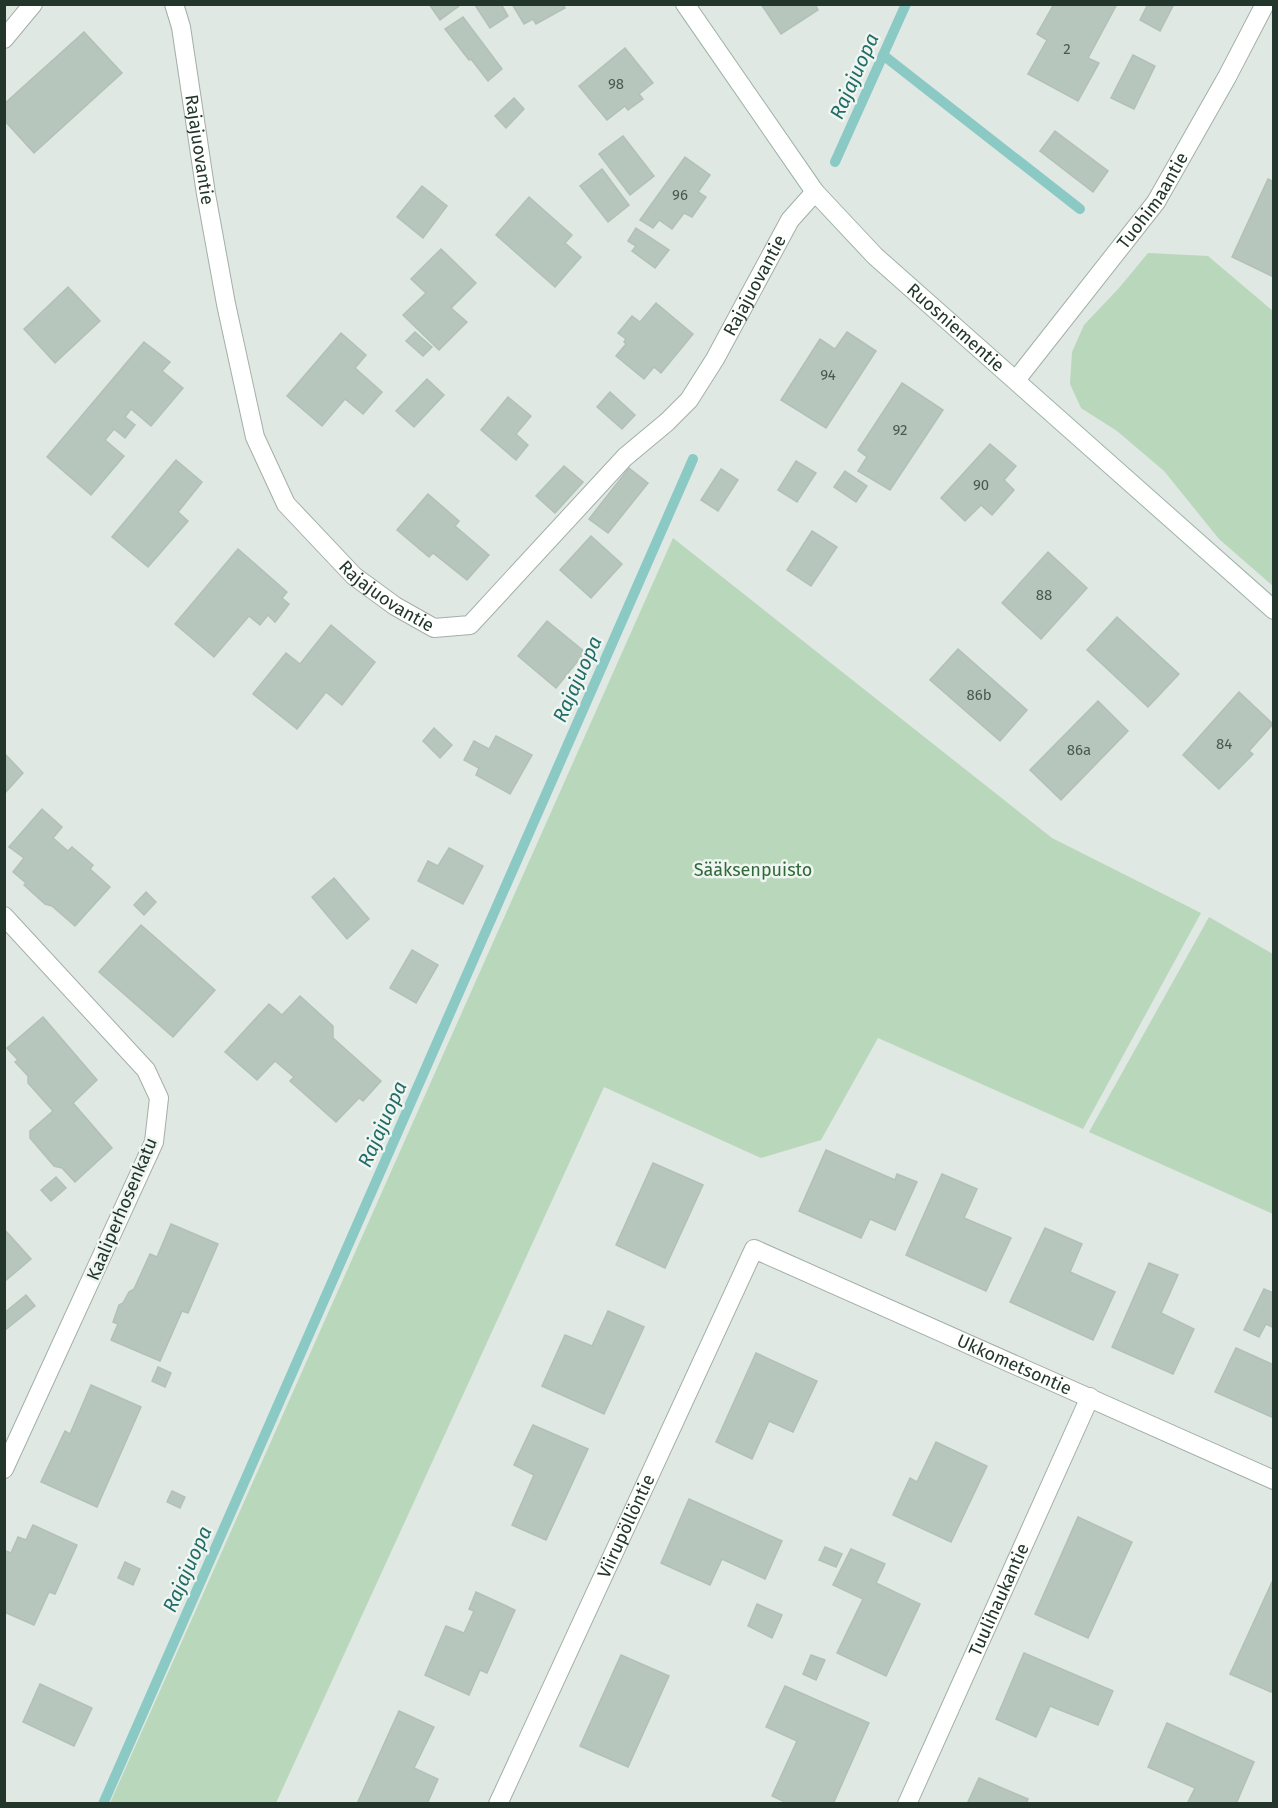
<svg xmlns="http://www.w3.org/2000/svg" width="1278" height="1808" font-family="'Fira Sans',sans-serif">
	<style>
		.green { fill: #b9d8bb }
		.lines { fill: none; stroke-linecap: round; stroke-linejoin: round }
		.stream { stroke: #8bc9c5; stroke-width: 10 }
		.building { fill: #b7c6bd; stroke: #b2c1b7; stroke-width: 1.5 }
		.street-casing { stroke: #a3afa8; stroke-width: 20 }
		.secondary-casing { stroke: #9fb3a7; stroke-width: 20 }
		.street { stroke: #fff; stroke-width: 18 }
		.secondary { stroke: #fff; stroke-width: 18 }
		.labels { text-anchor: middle; stroke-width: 5; stroke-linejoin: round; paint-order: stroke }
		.number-label { font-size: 15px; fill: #475a50 }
		.street-label { font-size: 18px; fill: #22362c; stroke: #eff5f0 }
		.park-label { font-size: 18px; fill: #30693a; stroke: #eff5f0 }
		.water-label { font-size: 20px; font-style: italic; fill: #226c68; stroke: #eff5f0 }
	</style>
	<rect width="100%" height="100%" fill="#dfe8e2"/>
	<!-- green -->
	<g class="green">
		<path d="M1148,253l60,3 65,55v275l-54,-47 -55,-68 -47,-40 -36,-23 -11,-24 2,-32 12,-27 35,-37z"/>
		<path d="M673,538l379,300 149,75 -118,216 -205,-91 -57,102 -60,18 -157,-71 -328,716h-166z"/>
		<path d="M1209,917l64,37v260l-184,-82z"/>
	</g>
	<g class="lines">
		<!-- stream -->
		<g class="stream">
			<path d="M883,55l197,154"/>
			<path d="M835,162l71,-158"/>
			<path d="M103,1804l590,-1345"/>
		</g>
	</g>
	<!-- building -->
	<g class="building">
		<path d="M429,4h29l1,2 -19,14z"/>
		<path d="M477,4h24l7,12 -18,12 -15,-23z"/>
		<path d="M512,4h51l2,4 -29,16 -3,-5 -9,5z"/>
		<path d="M761,4h54l3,6 -37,24z"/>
		<path d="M1054,4h63l-29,54 11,5 -21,38 -50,-27 19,-34 -10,-6z"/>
		<path d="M1148,4h26l-14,27 -20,-11z"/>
		<path d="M463,17l39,52 -14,12 -17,-22 -2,1 -24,-31z"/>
		<path d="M84,32l38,41 -88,80 -30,-33v-16z"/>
		<path d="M625,48l28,35 -14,11 4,5 -15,11 -3,-4 -18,14 -28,-34z"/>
		<path d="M1133,55l22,11 -21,43 -23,-11z"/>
		<path d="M514,98l10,11 -18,19 -11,-12z"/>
		<path d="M1055,131l53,40 -15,21 -53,-41z"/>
		<path d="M623,136l31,40 -24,19 -31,-41z"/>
		<path d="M685,157l25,18 -12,17 8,5 -14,20 -8,-4 -12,16 -13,-9 -6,8 -13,-8z"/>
		<path d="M602,169l27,36 -21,17 -28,-36z"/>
		<path d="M1268,179l6,3v95l-42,-20z"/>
		<path d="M422,186l25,20 -24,32 -26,-21z"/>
		<path d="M529,197l43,38 -7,8 16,14 -26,30 -59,-52z"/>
		<path d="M636,228l33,22 -14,18 -23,-17 4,-5 -8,-5z"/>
		<path d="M441,249l35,34 -25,25 16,14 -28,28 -36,-35 23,-22 -15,-14z"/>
		<path d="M68,287l32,34 -45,42 -31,-34z"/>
		<path d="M656,303l37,31 -32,39 -7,-6 -10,12 -28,-23 10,-12 -2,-2 2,-3 -8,-6 14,-17 8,6z"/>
		<path d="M415,332l17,15 -9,9 -17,-15z"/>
		<path d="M847,332l29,19 -50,77 -45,-28 39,-61 15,10z"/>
		<path d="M341,333l25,22 -11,13 27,24 -19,22 -18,-15 -23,27 -35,-30z"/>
		<path d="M144,342l26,20 -8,9 21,17 -32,38 -20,-17 -6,8 10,8 -10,13 -11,-9 -9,11 19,16 -33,39 -44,-38z"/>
		<path d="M427,379l17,16 -30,32 -18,-16z"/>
		<path d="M902,383l41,27 -53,80 -32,-19 9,-14 -9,-7z"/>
		<path d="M610,392l25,23 -13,14 -25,-22z"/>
		<path d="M508,397l23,19 -15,18 12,11 -12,15 -35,-30z"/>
		<path d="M990,444l26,22 -12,14 10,10 -22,25 -11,-10 -16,16 -24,-23z"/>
		<path d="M176,460l26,22 -24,30 10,9 -40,46 -36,-30z"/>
		<path d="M796,461l20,12 -19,29 -19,-12z"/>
		<path d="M564,466l19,16 -28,31 -19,-17z"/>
		<path d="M629,468l19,15 -40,50 -19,-14z"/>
		<path d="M721,469l17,11 -20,31 -17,-11z"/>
		<path d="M845,471l22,15 -11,16 -22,-15z"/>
		<path d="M428,494l31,27 -4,5 34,29 -22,25 -34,-27 -4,4 -32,-27z"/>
		<path d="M812,531l25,16 -26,39 -24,-16z"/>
		<path d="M591,536l31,28 -31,34 -31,-28z"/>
		<path d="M238,549l49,43 -5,6 7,6 -14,18 -7,-7 -8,10 -11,-9 -35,41 -39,-33z"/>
		<path d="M1048,552l39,36 -46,51 -39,-36z"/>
		<path d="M1117,617l62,57 -31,33 -61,-57z"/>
		<path d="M547,621l38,31 -29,36 -38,-32z"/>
		<path d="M331,625l44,37 -33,43 -16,-13 -29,37 -44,-35 33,-41 14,11z"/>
		<path d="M958,649l69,61 -27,31 -70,-61z"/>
		<path d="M1239,692l34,32 -24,27 4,3 -34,35 -36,-34z"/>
		<path d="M1098,701l30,30 -67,69 -31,-30z"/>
		<path d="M434,728l18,17 -12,13 -17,-17z"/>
		<path d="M496,736l36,19 -22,39 -34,-19 3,-7 -15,-8 10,-19 15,8z"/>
		<path d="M4,753l19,20 -19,21z"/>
		<path d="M42,809l20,18 -9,11 15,13 4,-4 21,18 -3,4 20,18 -35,39 -23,-20 -7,-2 -21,-19 2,-2 -13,-11 11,-14 -15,-11z"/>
		<path d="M449,848l34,18 -20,38 -45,-23 10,-20 10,5z"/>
		<path d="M334,878l35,41 -22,20 -35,-42z"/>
		<path d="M146,892l10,10 -12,13 -10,-10z"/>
		<path d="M141,925l74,65 -42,47 -74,-65z"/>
		<path d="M412,950l26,15 -22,38 -26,-15z"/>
		<path d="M300,996l33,30v12l48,43 -18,20 -4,-3 -23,24 -46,-41 4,-4 -19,-16 -18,19 -32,-28 44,-48 13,11z"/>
		<path d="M43,1017l54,63 -24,23 39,45 -37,34 -13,-14 -8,-2 -24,-28v-7l23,-20 -25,-28v-7l-13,-14 3,-2 -11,-12z"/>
		<path d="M826,1150l69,30 2,-6 20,8 -22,48 -25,-11 -9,19 -62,-27z"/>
		<path d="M653,1163l50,22 -38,83 -49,-23z"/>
		<path d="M942,1174l35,15 -13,29 47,20 -25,53 -80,-36z"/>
		<path d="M56,1177l10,11 -15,13 -10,-11z"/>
		<path d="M171,1224l47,20 -30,69 -6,-2 -22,50 -49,-21 7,-16 -5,-2 6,-17 4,-2 6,-11 5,-3 16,-35 7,3z"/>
		<path d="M1045,1228l37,16 -12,28 45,20 -22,48 -83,-38z"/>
		<path d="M4,1229l27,30 -27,23z"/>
		<path d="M1149,1263l29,12 -17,38 33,16 -21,45 -61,-27z"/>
		<path d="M1264,1289l10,4v35l-8,-4 -7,13 -15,-7z"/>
		<path d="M26,1295l9,11 -31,25v-18z"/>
		<path d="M608,1311l36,16 -40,87 -62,-28 23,-51 27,11z"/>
		<path d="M1236,1348l38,17v53l-59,-26z"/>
		<path d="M756,1353l61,28 -24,51 -24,-11 -17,38 -36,-17z"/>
		<path d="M158,1367l13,6 -6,14 -13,-6z"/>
		<path d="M91,1385l50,22 -44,100 -56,-25 24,-51 5,3z"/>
		<path d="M533,1425l55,24 -42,91 -34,-15 22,-50 -20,-10z"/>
		<path d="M936,1442l51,24 -36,76 -58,-27 17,-37 7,4z"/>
		<path d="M172,1491l13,6 -5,11 -13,-6z"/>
		<path d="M689,1499l93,42 -17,38 -43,-20 -12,26 -49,-22z"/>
		<path d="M1078,1517l54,25 -44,96 -53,-24z"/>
		<path d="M33,1525l44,20 -22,49 -6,-2 -15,33 -30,-13v-57l2,-4 5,2 7,-16 8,3z"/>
		<path d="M825,1547l17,7 -6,13 -17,-7z"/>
		<path d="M851,1549l34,15 -9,19 44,21 -34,72 -49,-23 26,-54 -30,-14z"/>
		<path d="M125,1562l15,7 -7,16 -15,-7z"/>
		<path d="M1272,1582l2,1v103l-3,6 -41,-18z"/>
		<path d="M476,1592l39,18 -28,63 -7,-3 -11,25 -44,-20 21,-49 18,7 10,-22 -5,-2z"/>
		<path d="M757,1604l25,11 -10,23 -24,-12z"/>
		<path d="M1024,1653l89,38 -15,34 -48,-19 -14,31 -40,-18z"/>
		<path d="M621,1655l48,21 -41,91 -48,-21z"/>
		<path d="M811,1655l14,5 -9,20 -13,-6z"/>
		<path d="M40,1684l52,24 -18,38 -51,-24z"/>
		<path d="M785,1686l84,37 -36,81h-44l-17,-8 25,-55 -31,-14z"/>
		<path d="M399,1711l35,16 -20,41 24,11 -11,25h-70z"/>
		<path d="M1167,1723l87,39 -18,42h-49l8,-16 -47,-21z"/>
		<path d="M979,1778l49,21 -2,5h-59z"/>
	</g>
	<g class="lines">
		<!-- street casing -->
		<g class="street-casing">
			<g id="street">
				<path id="s1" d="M174,4l7,23 25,167 20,110 29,133 31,67 68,72 41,30 39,22 36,-3 155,-168 42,-35 22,-22 26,-41 75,-139 25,-28"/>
				<path d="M4,39l29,-35"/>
				<path id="s2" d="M1016,380l140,-178 71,-125 38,-73"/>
				<path d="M4,916l142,154 13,28 -5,44 -150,327"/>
				<path id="s3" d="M498,1804l256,-555 520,231"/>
				<path id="s4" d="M907,1804l183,-407"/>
			</g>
		</g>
		<!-- secondary casing -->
		<g class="secondary-casing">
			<g id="secondary">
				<path id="s5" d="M685,4l130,188 60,64 399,354"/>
			</g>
		</g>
		<!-- street -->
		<use href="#street" class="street"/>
		<!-- secondary -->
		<use href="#secondary" class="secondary"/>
	</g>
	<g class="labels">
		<!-- number labels -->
		<g class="number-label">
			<text x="1067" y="54">2</text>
			<text x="616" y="89">98</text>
			<text x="680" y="200">96</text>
			<text x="828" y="380">94</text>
			<text x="900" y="435">92</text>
			<text x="981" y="490">90</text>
			<text x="1044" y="600">88</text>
			<text x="979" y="700">86b</text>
			<text x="1224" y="749">84</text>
			<text x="1079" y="755">86a</text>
		</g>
		<!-- street labels -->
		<g class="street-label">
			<text dy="6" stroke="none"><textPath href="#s1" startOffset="148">Rajajuovantie</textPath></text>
			<text dy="6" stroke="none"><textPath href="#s2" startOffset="226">Tuohimaantie</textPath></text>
			<text dy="6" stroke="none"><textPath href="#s1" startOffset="1192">Rajajuovantie</textPath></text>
			<text dy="6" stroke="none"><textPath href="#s5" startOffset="424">Ruosniementie</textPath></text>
			<text dy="6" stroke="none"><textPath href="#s1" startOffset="652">Rajajuovantie</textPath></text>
			<text transform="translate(122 1209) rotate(-67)" y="6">Kaaliperhosenkatu</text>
			<text dy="6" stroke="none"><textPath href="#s3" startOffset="896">Ukkometsontie</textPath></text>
			<text dy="6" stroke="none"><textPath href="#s3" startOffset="306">Viirupöllöntie</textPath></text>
			<text dy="6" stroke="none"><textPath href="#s4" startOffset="224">Tuulihaukantie</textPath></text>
		</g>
		<!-- park labels -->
		<g class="park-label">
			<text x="753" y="876">Sääksenpuisto</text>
		</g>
		<!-- water labels -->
		<g class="water-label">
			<text transform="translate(854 76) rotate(-66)" y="7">Rajajuopa</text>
			<text transform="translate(577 679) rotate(-66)" y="7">Rajajuopa</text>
			<text transform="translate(382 1124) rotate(-66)" y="7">Rajajuopa</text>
			<text transform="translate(187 1569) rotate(-66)" y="7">Rajajuopa</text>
		</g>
	</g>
	<!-- border -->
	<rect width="1278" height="1808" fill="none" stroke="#22362c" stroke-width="12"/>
</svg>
